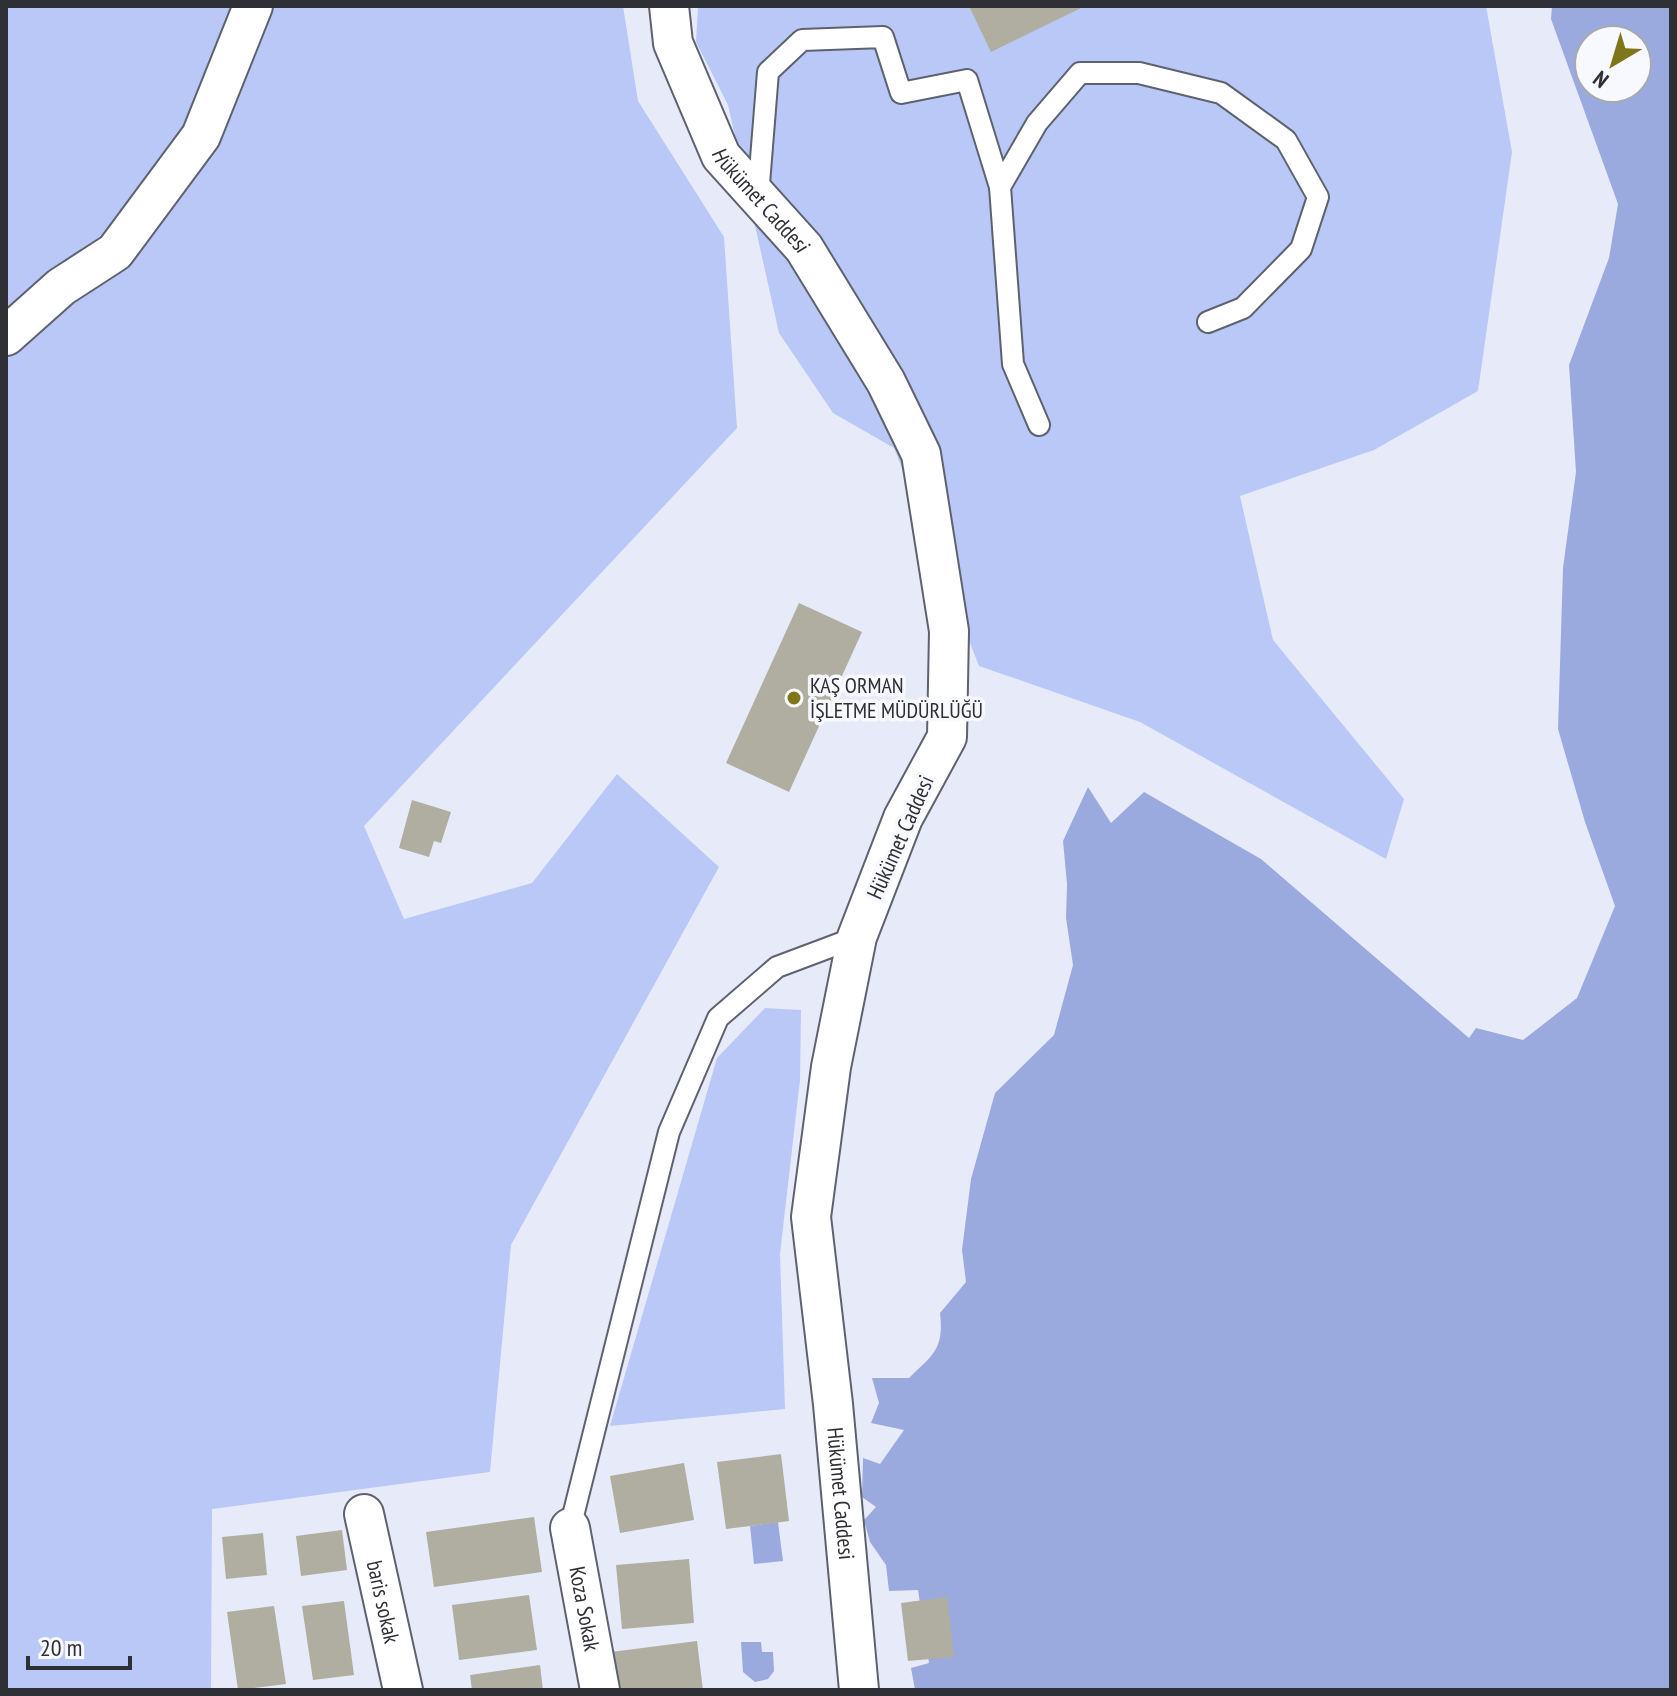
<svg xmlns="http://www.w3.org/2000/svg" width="1677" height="1696" font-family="'PT Sans Narrow',sans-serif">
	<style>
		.green { fill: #b9c8f6 }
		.water { fill: #9aaade; fill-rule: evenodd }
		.building { fill: #afaea0 }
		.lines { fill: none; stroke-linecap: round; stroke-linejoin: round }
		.service-casing { stroke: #5e626e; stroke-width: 24 }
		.minor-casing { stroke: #5e626e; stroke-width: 42 }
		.service { stroke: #fff; stroke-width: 20 }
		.minor { stroke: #fff; stroke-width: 38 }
		.poi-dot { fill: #7f7519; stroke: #f7f9fe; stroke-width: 3 }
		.labels { text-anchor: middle; stroke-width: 7; stroke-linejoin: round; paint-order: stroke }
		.street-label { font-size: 22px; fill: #2f3036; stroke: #f7f9fe }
		.poi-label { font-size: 22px; fill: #2f3036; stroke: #f7f9fe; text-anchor: start }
	</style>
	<rect width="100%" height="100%" fill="#e7ebf9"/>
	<!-- green -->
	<g class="green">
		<path d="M6,6h617l15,95 86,136 13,191 -373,398 40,93 128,-36 85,-109 102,93 -208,378 -21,227 -278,37 -1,181h-205z"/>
		<path d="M698,6h788l26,146 -34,239 -104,59 -134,46 33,144 131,159 -18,60 -246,-137 -161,-56 -85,-218 -61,-35 -54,-80 -51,-228 -32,-63z"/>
		<path d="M765,1008l36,2 -1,70 -20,174 5,155 -175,17 107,-368z"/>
	</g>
	<!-- water -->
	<g class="water">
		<path d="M1552,6h119v1684h-756l-4,-22 18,-5 -11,-73 -29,1 -3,-26 -16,-23 -6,-22 12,-13 -14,-10 1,-39 17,6 24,-34 -33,-7 8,-20 -7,-25h37c25,-24 35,-29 31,-65l26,-31 -4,-32 9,-71 24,-86 59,-58 19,-70 -7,-47 1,-34 -4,-43 25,-54 23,36 33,-31 117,67 208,179 7,-10 47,12 54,-42 38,-92 -30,-84 -27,-93 5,-161 13,-96 -7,-107 40,-107 9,-54 -67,-185zM1589,40h48v48h-48z"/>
		<path d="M778,1522l5,39 -29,3 -4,-38z"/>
		<path d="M741,1642h20l1,10h11l1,19 -6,8 -13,3 -12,-10z"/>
	</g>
	<!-- building -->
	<g class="building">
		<path d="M969,6h116l-94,46z"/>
		<path d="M799,603l63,29 -73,160 -63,-29z"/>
		<path d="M412,800l39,12 -10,31 -7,-2 -5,16 -30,-9z"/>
		<path d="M781,1454l8,67 -63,8 -9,-67z"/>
		<path d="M684,1463l10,57 -74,13 -10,-57z"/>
		<path d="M534,1517l8,55 -108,15 -8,-55z"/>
		<path d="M342,1530l5,40 -46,6 -5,-40z"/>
		<path d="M263,1533l4,42 -41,4 -4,-42z"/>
		<path d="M689,1559l5,64 -72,6 -6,-64z"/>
		<path d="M529,1595l8,55 -78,10 -7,-55z"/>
		<path d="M947,1597l7,60 -46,4 -7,-58z"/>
		<path d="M344,1601l10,74 -41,5 -11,-74z"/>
		<path d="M274,1606l12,78 -48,6 -11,-78z"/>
		<path d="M697,1641l6,49h-87l-5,-38z"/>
		<path d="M540,1665l3,25h-71l-2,-15z"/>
	</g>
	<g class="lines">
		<!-- service casing -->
		<g class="service-casing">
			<g id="service">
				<path d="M758,196l10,-124 34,-32 81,-3 18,56 66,-13 33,107"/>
				<path d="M1039,425l-26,-61 -13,-177 37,-64 43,-50h59l82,20 65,47 32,57 -17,52 -58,59 -35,14"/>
				<path d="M570,1528l99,-396 49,-114 59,-51 80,-30"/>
			</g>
		</g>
		<!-- minor casing -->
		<g class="minor-casing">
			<g id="minor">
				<path id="s1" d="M669,6l4,37 48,113 83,92 82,134 35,72 28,177 -2,106 -44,81 -46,119 -26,130 -20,150 22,187 26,286"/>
				<path d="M6,336l55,-49 54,-35 86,-116 52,-130"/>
				<path id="s2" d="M364,1514l39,176"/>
				<path id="s3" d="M570,1528l30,162"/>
			</g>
		</g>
		<!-- service -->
		<use href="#service" class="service"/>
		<!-- minor -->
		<use href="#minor" class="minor"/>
	</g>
	<!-- markers -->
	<circle class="poi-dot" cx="794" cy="698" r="8"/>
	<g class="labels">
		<!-- street labels -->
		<g class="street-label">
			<text dy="8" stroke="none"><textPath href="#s1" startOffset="220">Hükümet Caddesi</textPath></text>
			<text transform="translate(900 837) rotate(-66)" y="8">Hükümet Caddesi</text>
			<text dy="8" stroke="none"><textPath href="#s1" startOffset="1588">Hükümet Caddesi</textPath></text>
			<text dy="8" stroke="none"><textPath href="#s2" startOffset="90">baris sokak</textPath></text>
			<text dy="8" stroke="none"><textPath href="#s3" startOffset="82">Koza Sokak</textPath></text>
		</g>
		<!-- poi labels -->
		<g class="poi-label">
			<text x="810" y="693">KAŞ ORMAN<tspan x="810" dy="25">İŞLETME MÜDÜRLÜĞÜ</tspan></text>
		</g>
	</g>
	<!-- border -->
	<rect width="1677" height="1696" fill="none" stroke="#2f3036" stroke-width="16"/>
	<!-- north arrow -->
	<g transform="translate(1613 64) rotate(218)"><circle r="38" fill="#f7f9fe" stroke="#a7a9ae" stroke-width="2"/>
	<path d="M0-6L14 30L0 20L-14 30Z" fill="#7f7519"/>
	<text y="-12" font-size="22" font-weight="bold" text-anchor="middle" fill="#2f3036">N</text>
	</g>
	<!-- scale -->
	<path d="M28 1656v12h102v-12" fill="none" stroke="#2f3036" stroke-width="4"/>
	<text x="40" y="1656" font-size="24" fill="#2f3036" stroke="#f7f9fe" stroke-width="6" paint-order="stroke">20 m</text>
</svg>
